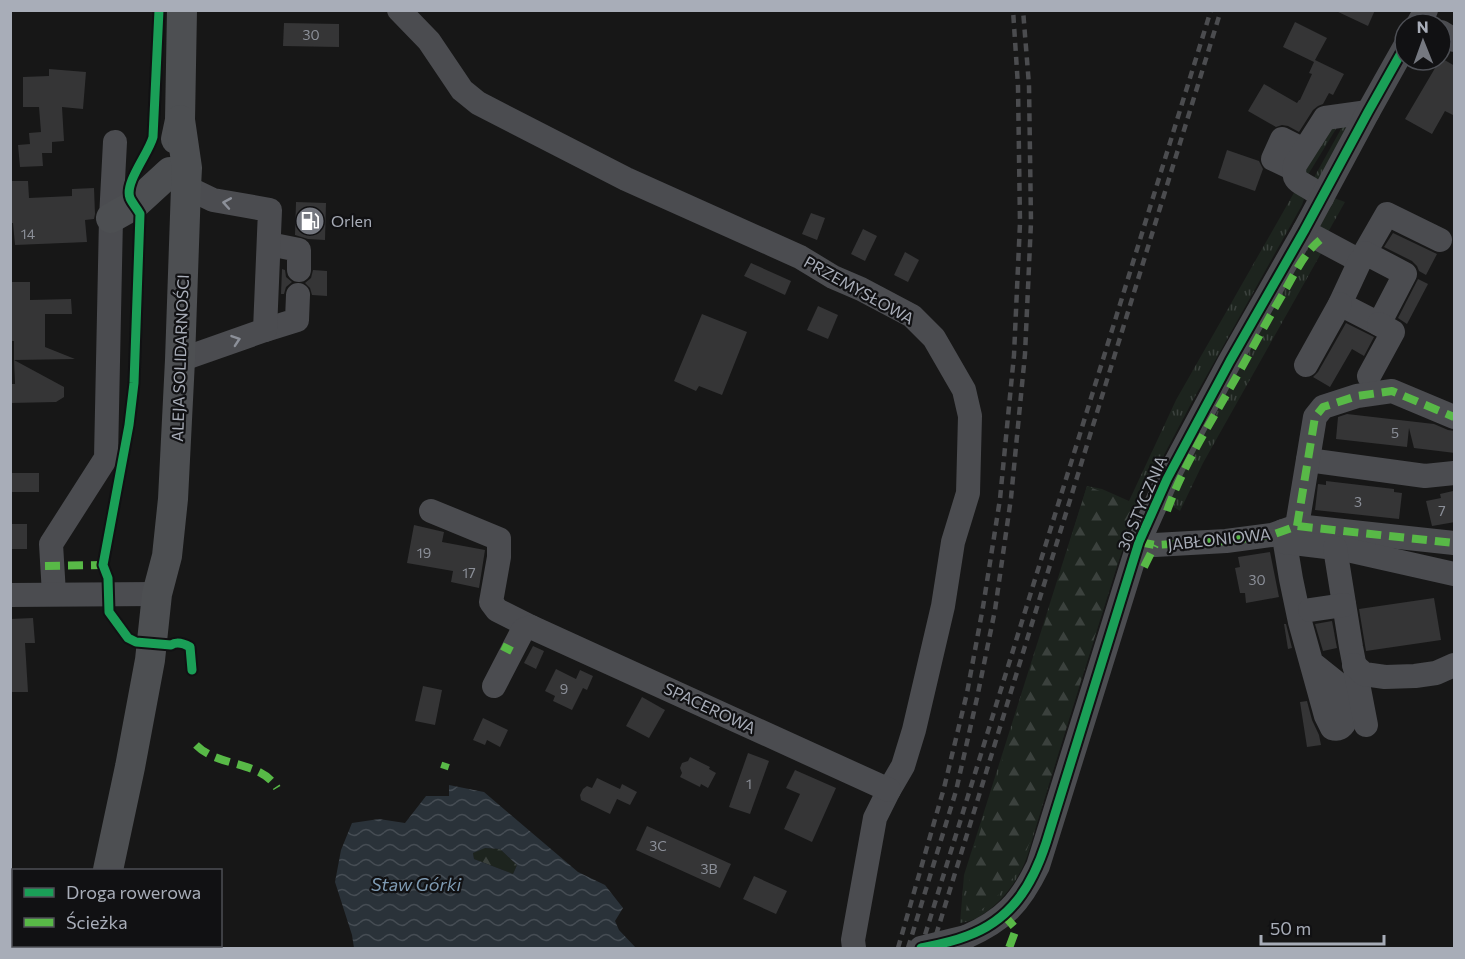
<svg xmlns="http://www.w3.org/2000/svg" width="1465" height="959" font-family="Commissioner,sans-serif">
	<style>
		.grass { fill: url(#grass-tufts) }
		.forest { fill: url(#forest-firs) }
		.water { fill: url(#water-waves); fill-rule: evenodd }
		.building { fill: #353536 }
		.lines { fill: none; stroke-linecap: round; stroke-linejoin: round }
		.minor { stroke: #4b4c50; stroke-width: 24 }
		.major { stroke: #4d4f52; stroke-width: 30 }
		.rail { stroke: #4b4c4f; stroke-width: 4.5; stroke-dasharray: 8 6; stroke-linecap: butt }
		.minor-bridge { stroke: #4b4c50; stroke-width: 24 }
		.quiet { stroke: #58b947; stroke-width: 8; stroke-dasharray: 15 8; stroke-linecap: butt }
		.cycleway-casing { stroke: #111113; stroke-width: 13 }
		.cycleway { stroke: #1a9f57; stroke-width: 9 }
		.oneway { stroke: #8c9099 }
		.labels { text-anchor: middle; stroke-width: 4.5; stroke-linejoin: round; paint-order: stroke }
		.number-label { font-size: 14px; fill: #8b8f98 }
		.poi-label { font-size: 16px; fill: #a8adb8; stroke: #111113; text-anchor: start }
		.street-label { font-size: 16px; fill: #a8adb8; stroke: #111113 }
		.water-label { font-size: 18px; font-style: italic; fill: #7f9bb3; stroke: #111113 }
	</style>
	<defs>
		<pattern id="grass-tufts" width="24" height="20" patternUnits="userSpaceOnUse" patternTransform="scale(1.5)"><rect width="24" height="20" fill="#1d241e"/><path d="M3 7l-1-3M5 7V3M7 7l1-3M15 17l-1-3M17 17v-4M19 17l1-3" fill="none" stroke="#3b413d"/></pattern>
		<pattern id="forest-firs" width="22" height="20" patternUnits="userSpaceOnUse" patternTransform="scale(1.5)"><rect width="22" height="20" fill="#1d241e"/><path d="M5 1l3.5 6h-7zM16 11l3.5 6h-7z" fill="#3b413d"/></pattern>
		<pattern id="water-waves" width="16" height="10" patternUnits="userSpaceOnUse" patternTransform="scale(1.5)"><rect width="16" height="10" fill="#2a3239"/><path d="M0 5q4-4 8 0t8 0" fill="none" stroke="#464d54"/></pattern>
	</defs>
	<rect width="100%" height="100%" fill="#171717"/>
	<!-- grass -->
	<g class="grass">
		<path d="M1346,120l8,1 -34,60h-8z"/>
		<path d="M1332,124h7l-33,54 -4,-1z"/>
		<path d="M1295,191l7,3 2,5 -2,6 -109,195 -48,91c-19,42 -31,86 -45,129 -13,44 -28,87 -41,131 -7,23 -14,46 -21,69 -6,19 -10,40 -20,56 -11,20 -35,45 -58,47l4,-48 123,-389 15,3 27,12 47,-101z"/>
		<path d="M1334,198l11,4 -18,32 -8,-9z"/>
		<path d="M1307,244l17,4 -121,215 -23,48 -14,-9z"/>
	</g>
	<!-- forest -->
	<g class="forest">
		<path d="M1087,486l51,20 -22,62 -81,261 -17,43 -26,30 -27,19 7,-63z"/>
		<path d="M484,848l16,1 17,16 -4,9 -39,-15 -1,-6z"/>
	</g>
	<!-- water -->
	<path class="water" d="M449,785l35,7 94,80 27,13 18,23 -8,13 4,9 17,18h-282l-2,-13 -17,-53 6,-32 11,-27 27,-4 26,4 21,-27h23zM485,848l15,1 17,16 -4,9 -39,-15 -1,-6z"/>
	<!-- building -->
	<g class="building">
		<path d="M1334,10h41l-7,16z"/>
		<path d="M1295,22l32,16 -12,22 29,14 -11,21 -4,-2 -6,11 -5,2 -5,4 -14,22 -11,-6 -6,-1 -6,2 -28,-16 16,-27 33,19 2,-3h1l12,-26 -3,-1 5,-11 -31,-15z"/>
		<path d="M284,23l55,1v23l-56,-1z"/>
		<path d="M1441,58l14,8v50l-10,-5 -13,23 -27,-15z"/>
		<path d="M49,69l37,3 -3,37 -21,-2 2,34 -12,1v11h-10l1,13 -23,1 -2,-22 12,-1 -1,-11 12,-1 -2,-25h-16v-30l26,-1z"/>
		<path d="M1227,150l32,11 4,8 -8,22 -37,-13z"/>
		<path d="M10,181h18l1,17 43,-2v-7l22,-1 1,26 -1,5 -9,1 2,22 -72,3 -2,-22h-3z"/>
		<path d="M296,202l30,1 -1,37 -17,-1 -13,-4z"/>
		<path d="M811,213l14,5 -8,22 -15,-6z"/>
		<path d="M863,229l14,7 -12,25 -14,-7z"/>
		<path d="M1393,233l44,21 -11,21 -7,-4 -2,-5 -5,-5 -28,-14z"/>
		<path d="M905,252l14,8 -11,22 -14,-7z"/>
		<path d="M751,263l40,18 -6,14 -41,-19z"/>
		<path d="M282,269l3,1 1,7 6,5 -6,5 -2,7h-3z"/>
		<path d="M313,270l14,1v25l-15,-1 -2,-7 -5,-5 6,-5z"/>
		<path d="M1418,279l10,5 -21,40 -9,-6z"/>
		<path d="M10,282h20v18l41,-1 1,15h-27v33l30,12 -61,1v-19h-4z"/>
		<path d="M818,306l20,9 -10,24 -21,-9z"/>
		<path d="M702,314l45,18 -25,63 -23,-9 -3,5 -22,-10z"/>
		<path d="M1346,323l28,14 -10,19 -12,-7 -22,38 -17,-10 5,-5z"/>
		<path d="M14,360l50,27v10l-8,5 -46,1v-19h5z"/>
		<path d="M1347,414l87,10 14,6 7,1v22l-41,-5 -5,-20 -2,19 -71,-8 2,-22z"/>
		<rect x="10" y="473" width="29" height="19"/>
		<path d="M1326,481l68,8v3l8,1 -3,26 -84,-9 3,-26 8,1z"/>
		<path d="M1453,491l2,9v22l-23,4 -6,-25 15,-3 -1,-4z"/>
		<rect x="10" y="524" width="17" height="25"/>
		<path d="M414,525l30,7 -2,10 43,8 -6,38 -28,-6 2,-11 -46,-8z"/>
		<path d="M1270,552l9,45 -33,6 -1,-10h-5l-5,-25 5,-1 -2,-10z"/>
		<path d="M1434,598l7,42 -75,11 -7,-42z"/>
		<path d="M33,618l2,25h-10l3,49h-18v-73z"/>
		<path d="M1332,621l5,27 -14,3 -8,-27z"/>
		<path d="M1284,624h2l6,24 -4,1z"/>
		<path d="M533,646l11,5 -8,18 -12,-6z"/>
		<path d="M556,669l20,10 4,-9 13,6 -6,14 -4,-2 -11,22 -19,-9 2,-5 -10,-5z"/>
		<path d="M423,686l19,4 -7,35 -20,-4z"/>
		<path d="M642,697l23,13 -16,28 -23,-12z"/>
		<path d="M1307,701l5,19 7,15 2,10 -14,2 -7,-45z"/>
		<path d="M483,718l25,12 -8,17 -13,-7 -2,5 -12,-5z"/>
		<path d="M748,753l21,8 -19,53 -21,-7z"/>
		<path d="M690,757l20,10 -1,2 7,4 -8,15 -7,-4 -1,3 -20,-10 2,-4 -2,-5 2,-5 6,-2z"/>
		<path d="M795,770l41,18 -24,54 -28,-13 16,-35 -14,-6z"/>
		<path d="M597,778l23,11 2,-5 15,8 -7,13 -13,-6 -7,15 -29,-14 -1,-5 3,-6 4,-3 5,2z"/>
		<path d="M647,826l84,38 -11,24 -84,-38z"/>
		<path d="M754,876l33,15 -11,23 -33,-15z"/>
	</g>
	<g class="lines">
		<!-- minor -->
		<g class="minor">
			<path d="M399,10l30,31 33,49 16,13 148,76 174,78 33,20 28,12 51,27 22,22 30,52 6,26 -2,77 -15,49 -10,64 -29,124 -11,36 -14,24 -14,28 -22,122 1,8"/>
			<path d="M1418,24l8,-14"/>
			<path d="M1441,32l13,8"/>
			<path d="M1294,169l-21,-10 9,-20 22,11"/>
			<path d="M1322,198c-1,-1 -6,-6 -8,-7 -12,-9 -23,-8 -19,-26l30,-47 43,-6"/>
			<path d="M1304,231l56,30 27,-47 53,26"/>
			<path d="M269,244l30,6v20"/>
			<path d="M1360,261l-20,43 39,20 26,-50 -40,-21"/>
			<path d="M265,330l32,-10 1,-25"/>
			<path d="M180,360l85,-30 5,-120 -57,-10 -27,-13"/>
			<path d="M1306,365l34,-61"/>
			<path d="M1369,376l24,-44 -14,-8"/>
			<path d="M1308,460l117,16 29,-3"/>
			<path d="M431,511l68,28v18l-8,45 6,8 34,17"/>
			<path d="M1297,526l18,-109 8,-10 34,-11 35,-5 62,26"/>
			<path d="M1283,531l8,48 9,43 26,94 6,12c6,2 10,0 13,-6l-4,-32 -4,-7 -25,-20"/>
			<path d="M1139,542l16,3 71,-4 46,-6 25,-9 157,17"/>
			<path d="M1285,542l58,7 111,25"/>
			<path d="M1335,548l16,99 15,78"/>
			<path d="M54,594l-3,-50 55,-86 5,-240 4,-76"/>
			<path d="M10,595l147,-1"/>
			<path d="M1310,610l34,-5"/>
			<path d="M1354,665l10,9 21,3 30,-1 21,-3 18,-8"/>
			<path d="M494,686l29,-56 8,-3 358,163"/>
			<path d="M966,937c38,-17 54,-34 72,-71l101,-324 28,-63 63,-118 74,-130 64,-119 37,-66"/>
		</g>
		<!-- major -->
		<g class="major">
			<path d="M176,139l4,-19 2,-110"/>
			<path d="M111,218l23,-13 36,-33"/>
			<path d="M108,870l22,-103 20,-107 7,-66 10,-38 6,-57 7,-139 6,-173 1,-19 -7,-48"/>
			<path d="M88,948v-2"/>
		</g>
		<!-- rail -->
		<g class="rail">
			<path d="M898,948l46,-160 23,-95 16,-86 17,-108 14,-144 6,-132 -2,-137 -5,-76"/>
			<path d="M908,948l48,-157 21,-93 18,-88 16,-112 14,-144 6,-132 -2,-137 -6,-75"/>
			<path d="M921,948l290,-938"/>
			<path d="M932,948l289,-938"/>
		</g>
		<!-- minor-bridge -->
		<path class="minor-bridge" d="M921,948l45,-11"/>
		<!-- quiet -->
		<g class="quiet">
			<path d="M1167,511c15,-43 41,-84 63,-123 18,-31 35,-64 54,-96 10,-17 20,-39 36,-52"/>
			<path d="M1297,526l18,-109 8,-10 34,-11 35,-5 62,26"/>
			<path d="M1139,542l16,3 71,-4 46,-6 25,-9 157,17"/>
			<path d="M45,566l58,-1"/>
			<path d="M1144,567l11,-22"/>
			<path d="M502,646l10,5"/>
			<path d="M196,745c23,23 64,15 81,43"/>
			<path d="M444,769l2,-6"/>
			<path d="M1004,915l12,14 -7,19"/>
		</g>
		<!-- cycleway casing -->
		<g class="cycleway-casing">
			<g id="cycleway">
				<path d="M159,10l-6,127c-4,16 -29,46 -23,61 2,5 7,10 10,16l-6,169 -5,42 -26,140 5,13 1,34 19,26 8,4 35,3c6,-4 12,-2 19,2l2,23"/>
				<path d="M921,948c15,-3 31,-6 46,-12 44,-16 65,-50 79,-93l93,-301 28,-63 63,-118 74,-130 64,-119 37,-66"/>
			</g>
		</g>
		<!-- cycleway -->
		<use href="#cycleway" class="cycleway"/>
	</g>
	<!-- one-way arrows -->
	<defs><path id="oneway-chevron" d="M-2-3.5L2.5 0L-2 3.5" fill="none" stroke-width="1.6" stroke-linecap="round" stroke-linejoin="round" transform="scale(1.5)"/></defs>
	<g class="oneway">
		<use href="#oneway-chevron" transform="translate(227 203) rotate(-170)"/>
		<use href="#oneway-chevron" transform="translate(236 340) rotate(-19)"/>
	</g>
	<!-- icons -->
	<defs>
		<g id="fuel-disc" transform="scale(1.5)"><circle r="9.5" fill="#757880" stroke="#111113"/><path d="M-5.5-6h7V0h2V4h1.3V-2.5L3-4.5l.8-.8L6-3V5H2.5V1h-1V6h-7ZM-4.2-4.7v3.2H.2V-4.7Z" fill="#fff"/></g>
	</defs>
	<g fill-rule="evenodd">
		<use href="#fuel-disc" x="310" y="221"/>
	</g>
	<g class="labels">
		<!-- number labels -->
		<g class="number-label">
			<text x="311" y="40">30</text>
			<text x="28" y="239">14</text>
			<text x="1395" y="438">5</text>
			<text x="1358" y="507">3</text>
			<text x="1442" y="516">7</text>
			<text x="424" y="558">19</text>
			<text x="469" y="578">17</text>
			<text x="1257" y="585">30</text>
			<text x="564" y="694">9</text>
			<text x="749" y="789">1</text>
			<text x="658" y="851">3C</text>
			<text x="709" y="874">3B</text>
		</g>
		<!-- poi labels -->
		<g class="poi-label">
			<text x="331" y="227">Orlen</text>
		</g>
		<!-- street labels -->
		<g class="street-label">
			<text transform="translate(859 290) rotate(29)" y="6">PRZEMYSŁOWA</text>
			<text transform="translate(180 358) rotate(-88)" y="6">ALEJA SOLIDARNOŚCI</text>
			<text transform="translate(1142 503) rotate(-67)" y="6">30 STYCZNIA</text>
			<text transform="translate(1219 539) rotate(-6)" y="6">JABŁONIOWA</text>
			<text transform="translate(710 708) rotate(25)" y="6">SPACEROWA</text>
		</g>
		<!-- water labels -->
		<g class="water-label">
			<text x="416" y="891">Staw Górki</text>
		</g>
	</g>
	<!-- border -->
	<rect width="1465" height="959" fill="none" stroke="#a8adb8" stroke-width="24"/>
	<!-- legend -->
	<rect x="12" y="869" width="210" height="78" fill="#111113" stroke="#4d4f55" stroke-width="1.5"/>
	<rect x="24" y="888" width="30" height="9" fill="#1a9f57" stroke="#4d4f55" stroke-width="1.5"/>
	<text x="66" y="899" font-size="18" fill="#a8adb8">Droga rowerowa</text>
	<rect x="24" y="918" width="30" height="9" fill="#58b947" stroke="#4d4f55" stroke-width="1.5"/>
	<text x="66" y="929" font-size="18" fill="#a8adb8">Ścieżka</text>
	<!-- north arrow -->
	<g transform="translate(1423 42) rotate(359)"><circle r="28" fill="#111113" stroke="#4d4f55" stroke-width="1.5"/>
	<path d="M0-4.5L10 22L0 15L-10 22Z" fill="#757880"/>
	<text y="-9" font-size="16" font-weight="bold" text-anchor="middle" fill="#a8adb8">N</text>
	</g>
	<!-- scale -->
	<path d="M1261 935v9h123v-9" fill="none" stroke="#a8adb8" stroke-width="3"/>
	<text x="1270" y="935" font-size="18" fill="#a8adb8" stroke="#111113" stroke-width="4.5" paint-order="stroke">50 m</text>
</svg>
